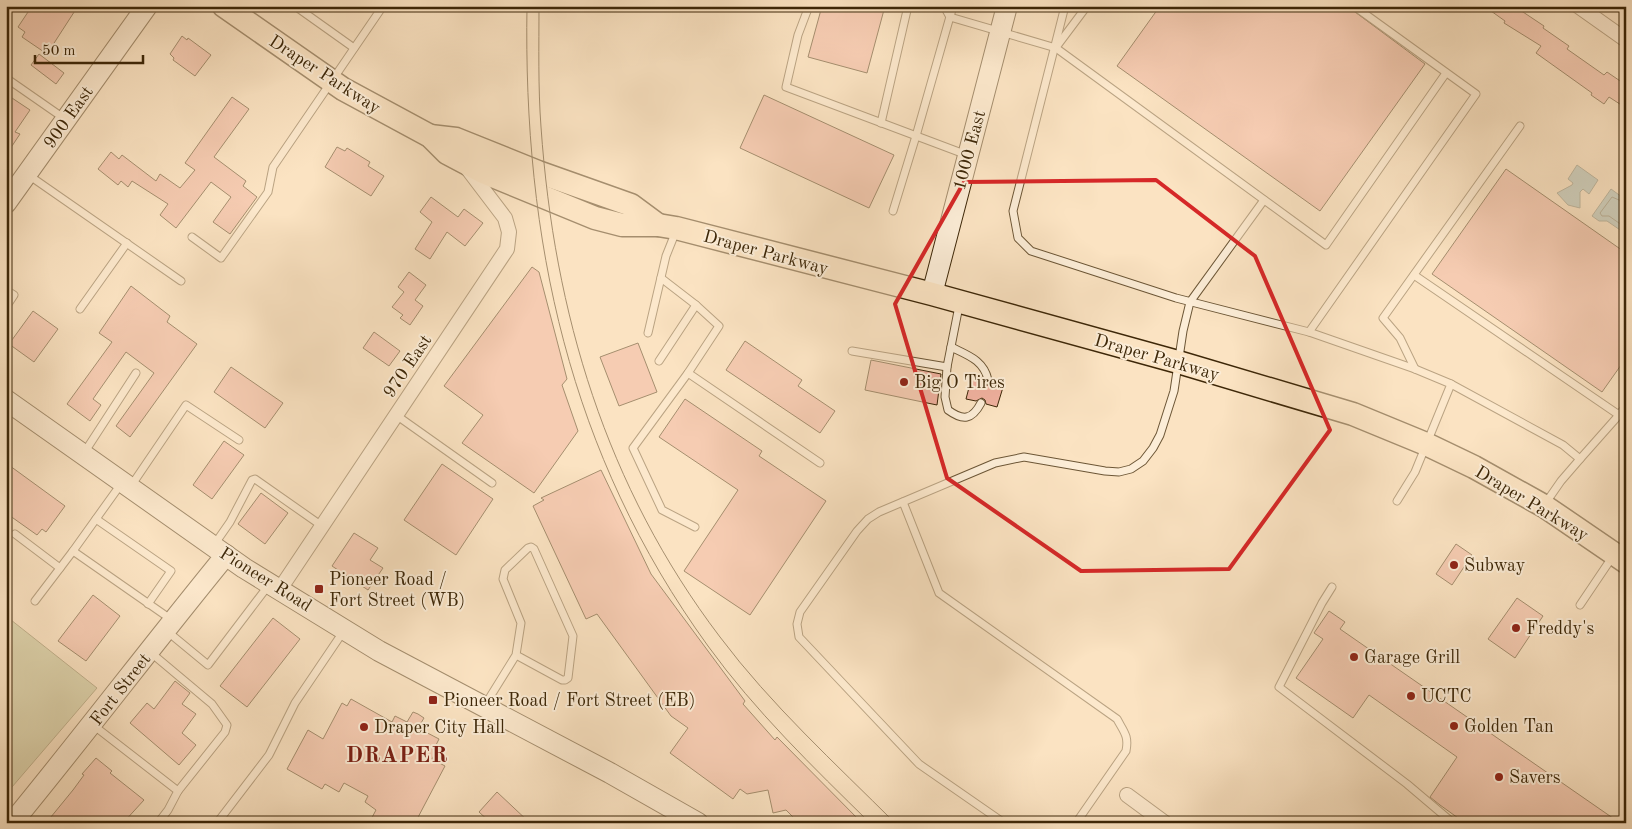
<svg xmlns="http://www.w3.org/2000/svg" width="1632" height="829" font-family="'Old Standard TT',serif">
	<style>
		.green { fill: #bdc494; stroke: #7d764e }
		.water { fill: #a0bdba; stroke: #788173 }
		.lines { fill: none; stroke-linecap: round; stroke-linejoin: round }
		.shore { stroke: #6e7261; stroke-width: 1 }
		.building { fill: #efb09e; stroke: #3d2708 }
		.lane-casing { stroke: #6c5636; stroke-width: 9 }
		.street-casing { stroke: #6c5636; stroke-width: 16 }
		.secondary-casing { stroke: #3d2708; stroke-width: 22 }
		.primary-casing { stroke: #3d2708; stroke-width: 25 }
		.lane { stroke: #fcedd7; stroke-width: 7 }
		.street { stroke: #fcedd7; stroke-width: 14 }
		.secondary { stroke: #fcedd7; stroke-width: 20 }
		.primary { stroke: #fbe3c2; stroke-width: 22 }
		.tram { stroke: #3d2708; stroke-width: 1 }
		.marked { fill: none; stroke: #d62828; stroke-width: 4; stroke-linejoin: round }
		.poi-dot { fill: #8f2418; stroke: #fcedd7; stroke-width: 2 }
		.labels { text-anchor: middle; stroke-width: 4; stroke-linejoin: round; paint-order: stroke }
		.street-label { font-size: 18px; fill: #3d2708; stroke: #fcedd7 }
		.poi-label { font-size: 18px; fill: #3d2708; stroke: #fcedd7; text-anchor: start }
		.district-label { font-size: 22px; font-weight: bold; letter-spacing: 1px; fill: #7a1f14; stroke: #fcedd7 }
	</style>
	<rect width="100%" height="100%" fill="#fbe3c2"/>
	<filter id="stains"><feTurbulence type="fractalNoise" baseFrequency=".004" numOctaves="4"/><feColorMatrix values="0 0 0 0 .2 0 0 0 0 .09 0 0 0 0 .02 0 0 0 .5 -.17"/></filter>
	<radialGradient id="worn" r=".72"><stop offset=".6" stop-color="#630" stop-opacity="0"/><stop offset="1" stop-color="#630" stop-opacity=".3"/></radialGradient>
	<!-- green -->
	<path class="green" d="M6,616l91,72 -91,106z"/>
	<!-- water -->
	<g class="water">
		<path d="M1577,165l21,15 -9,14 -6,-5 -3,3v16l-12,-3 -11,-12 15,-8 1,-2 -5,-4z"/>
		<path d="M1611,189l15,11v34l-19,-13h-8l-7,-5z"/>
	</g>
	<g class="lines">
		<!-- shore -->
		<path class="shore" d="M1626,203l-14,-6 -12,16 2,3h7l17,12"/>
	</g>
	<!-- building -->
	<g class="building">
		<path d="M32,6h46l-31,48 -25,-17 3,-5 -7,-5z"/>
		<path d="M822,6h63l-18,67 -59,-16z"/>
		<path d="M1160,6h187l78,58 -105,147 -203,-145z"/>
		<path d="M1484,6h30l30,20 -1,2 26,18 -2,3 37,26 3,-3 19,13v23l-17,-11 -5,7 -13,-9 1,-2 -56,-40 5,-7 -37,-23 1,-2z"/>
		<path d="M182,36l5,4 1,-2 23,17 -16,21 -22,-16 1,-2 -4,-4z"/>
		<path d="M39,54l25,19 -8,11 -25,-19z"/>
		<path d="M6,94l24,16 -15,22 5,2 -14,21z"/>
		<path d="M764,95l130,60 -25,53 -129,-60z"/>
		<path d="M232,97l17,12 -35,48 32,24 -3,5 14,11 -27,37 -17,-12 18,-25 -20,-15 -35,46 -16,-13 8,-11 -36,-23 -4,6 -7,-6 -3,4 -20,-16 13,-17 8,7 3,-4 34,26 4,-7 20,14 15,-18 -10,-7z"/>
		<path d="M337,147l8,4 2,-3 23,14 -2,4 16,10 -13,20 -46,-29z"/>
		<path d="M1506,169l120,84v105l-24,34 -170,-118z"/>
		<path d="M431,197l27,20 6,-8 19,14 -18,23 -18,-14 -17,27 -15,-10 17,-27 -12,-10z"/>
		<path d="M532,267l7,5 28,107 -5,6 16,46 -44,62 -72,-50 21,-28 -39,-29z"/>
		<path d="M409,272l17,13 -11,15 8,6 -13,19 -10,-7 3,-3 -11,-8 12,-15 -6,-5z"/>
		<path d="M131,286l39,30 -3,6 30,22 -67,93 -14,-11 38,-53 -28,-21 -33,47 8,6 -11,16 -23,-17 45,-62 -13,-9z"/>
		<path d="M33,311l25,18 -24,33 -25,-18z"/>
		<path d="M374,332l26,19 -11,15 -26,-18z"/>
		<path d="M745,341l57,39 -4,6 37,25 -15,22 -94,-63z"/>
		<path d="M638,343l19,49 -38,14 -19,-49z"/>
		<path d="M871,360l70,14 -4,31 -72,-15z"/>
		<path d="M231,367l52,36 -18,25 -51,-36z"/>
		<path d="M972,376l10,2 4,7h4l3,-4 11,3 -7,23 -11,-3 -1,-4 -3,-2 -6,3 -10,-2z"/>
		<path d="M685,399l77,52 -3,5 67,45 -76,114 -66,-44 54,-81 -79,-53z"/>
		<path d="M224,441l20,14 -32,44 -19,-14z"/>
		<path d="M6,463l59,43 -19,26 -4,-3 -5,6 -31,-22z"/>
		<path d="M442,464l51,35 -37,56 -52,-35z"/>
		<path d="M601,470l50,104 94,127 -2,3 32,36 2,-3 85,86h-63l-13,-13 -13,3 -5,-23 -21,4 -7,-5 -7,10 -63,-46 18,-25 -17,-12 -74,-102 -11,5 -53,-113 11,-6 -3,-2z"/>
		<path d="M261,493l27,20 -23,31 -27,-20z"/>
		<path d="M354,533l24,15 -8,12 13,8 -15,22 -36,-24z"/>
		<path d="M1456,544l16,11 -20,30 -16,-11z"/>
		<path d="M93,595l27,21 -34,45 -28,-20z"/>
		<path d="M1517,598l26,18 -28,42 -27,-19z"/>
		<path d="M1329,611l16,11 -5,7 280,194h-155l-25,-18 -10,-8 27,-40 -88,-62 -16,23 -57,-40 27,-39 -9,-6z"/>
		<path d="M273,618l27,21 -53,68 -27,-21z"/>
		<path d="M175,681l15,12 -8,11 14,10 -14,19 14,12 -17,20 -49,-42 17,-20 7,6z"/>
		<path d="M351,699l41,23 3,-6 12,6 6,-10 5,2 6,4 -6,10 21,11 -3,6 3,1 -7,13 13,7 -30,57h-46l7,-13 -11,-8 3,-6 -24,-13 -5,9 -14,-8 -3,5 -35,-20 21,-39 15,9 19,-36 5,3z"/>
		<path d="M96,758l16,13 -2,2 34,27 -21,23h-4l-7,-6 -5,6h-10l-5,-5 -4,5h-42l27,-33 11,-15 -2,-1z"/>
		<path d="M497,792l33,31h-39l-12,-11z"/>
	</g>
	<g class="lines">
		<!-- lane casing -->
		<g class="lane-casing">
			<g id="lane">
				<path d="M295,6l59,42"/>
				<path d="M809,6l-11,29 -12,52 181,68"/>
				<path d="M944,6l6,11 106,31 270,197 120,-172"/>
				<path d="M1065,6l-52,205 5,27 13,13 145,47 133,34 167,-238 -122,-88"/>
				<path d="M1057,46l30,-40"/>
				<path d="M6,78l59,41"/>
				<path d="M881,123l27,-117"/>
				<path d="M27,174l154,107"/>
				<path d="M893,211l23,-75 37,-130"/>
				<path d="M192,237l29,21 47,-66 5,-25 110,-161"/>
				<path d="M1414,275l205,140 7,-9"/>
				<path d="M661,278l35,27"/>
				<path d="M6,290l8,5 -8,12"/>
				<path d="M80,309l47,-66"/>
				<path d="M1309,332l106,37 36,15 -36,88 -18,29"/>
				<path d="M648,333l18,-77 10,-25"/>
				<path d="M951,347c16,8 33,13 37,33"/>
				<path d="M852,351l95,16 12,-61"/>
				<path d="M659,361l37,-56 23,21 -31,47 -55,75 29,62 33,17"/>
				<path d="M947,367l-2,30 3,13c15,11 24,10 33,-7"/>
				<path d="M1415,369l-15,-31 -17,-20 137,-192"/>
				<path d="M688,373l132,90"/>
				<path d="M1451,384l112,61 17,14 -19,22 -16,23"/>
				<path d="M396,415l96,68"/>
				<path d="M84,453l52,-80"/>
				<path d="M1580,459l39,-44"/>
				<path d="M121,484l-48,67 99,69"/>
				<path d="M131,486l55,-81 53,35"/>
				<path d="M903,502l36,91 178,126c7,13 12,17 9,32l-50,72"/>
				<path d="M96,519l75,52 -23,33"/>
				<path d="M15,534l45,34"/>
				<path d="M214,545l16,-23 22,-42 3,-1 67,47"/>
				<path d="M1332,587l-10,16 -43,84 128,97 46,39"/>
				<path d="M35,601l38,-50"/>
				<path d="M1580,605l33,-49"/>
				<path d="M168,632l40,33 60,-79"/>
				<path d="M150,652l62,52 15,21 -2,7 -47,59"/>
				<path d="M485,705l31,-50 46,25h3l3,-2 5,-42 -39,-87 -3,-2 -3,1 -23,22 -2,9 18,44 -5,32"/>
				<path d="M93,725l85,66 -10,19 -10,13"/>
				<path d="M217,823l52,-68 26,-52 48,-71"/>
				<path d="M1004,823l-85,-59 -120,-127 -2,-13 3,-12 57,-81 11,-12 11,-7 116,-49 29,-6 81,14 14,1 12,-3 12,-8 10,-13 7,-13 14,-44 9,-60 7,-29 74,-102"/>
			</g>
		</g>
		<!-- street casing -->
		<g class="street-casing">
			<g id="street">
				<path d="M1578,6l48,34"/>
				<path d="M280,589l227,-340 2,-17 -4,-14 -38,-50"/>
				<path d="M1127,795l38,28"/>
			</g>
		</g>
		<!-- secondary casing -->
		<g class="secondary-casing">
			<g id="secondary">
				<path d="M6,203l141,-197"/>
				<path d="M932,294l75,-288"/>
				<path d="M6,400l238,168 135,83 231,122 88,50"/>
				<path d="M12,823c73,-89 142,-180 214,-268"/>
			</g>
		</g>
		<!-- primary casing -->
		<g class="primary-casing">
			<g id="primary">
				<path d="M224,6l119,83 87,47 17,17 36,19 112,46 27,7h36l18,3 256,66 246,68 175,52 73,30 48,23 70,39 82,56"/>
				<path d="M430,136l26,3 82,33 93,33 27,20"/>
			</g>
		</g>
		<!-- lane -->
		<use href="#lane" class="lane"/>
		<!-- street -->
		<use href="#street" class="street"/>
		<!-- secondary -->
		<use href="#secondary" class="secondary"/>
		<!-- primary -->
		<use href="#primary" class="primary"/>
		<!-- tram -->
		<g class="tram">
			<path d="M527,6c-4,234 42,448 181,640 47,65 105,121 162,177"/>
			<path d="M539,6c0,41 -1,81 2,121 13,186 65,360 179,510 51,68 115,126 175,186"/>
		</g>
	</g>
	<!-- marked area -->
	<path d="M0 0H1632V829H0ZM1156,180l99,76 75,174 -101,139 -148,2 -134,-93 -52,-174 69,-122z" fill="#fbe3c2" fill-opacity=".55" fill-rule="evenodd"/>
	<path class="marked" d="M1156,180l99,76 75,174 -101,139 -148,2 -134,-93 -52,-174 69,-122z"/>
	<!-- markers -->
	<g class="poi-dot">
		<circle cx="904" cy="382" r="5"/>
		<circle cx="1454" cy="565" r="5"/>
		<rect x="314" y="584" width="10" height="10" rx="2.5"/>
		<circle cx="1516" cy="628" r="5"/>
		<circle cx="1354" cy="657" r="5"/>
		<circle cx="1411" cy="696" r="5"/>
		<rect x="428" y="695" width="10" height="10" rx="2.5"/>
		<circle cx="1454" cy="726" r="5"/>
		<circle cx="364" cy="727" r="5"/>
		<circle cx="1499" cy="777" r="5"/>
	</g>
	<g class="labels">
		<!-- street labels -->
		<g class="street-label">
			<text transform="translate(325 74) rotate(33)" y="6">Draper Parkway</text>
			<text transform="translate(68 117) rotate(-55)" y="6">900 East</text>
			<text transform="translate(969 150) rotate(-75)" y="6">1000 East</text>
			<text transform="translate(766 252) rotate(15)" y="6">Draper Parkway</text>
			<text transform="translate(1157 357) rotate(16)" y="6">Draper Parkway</text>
			<text transform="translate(407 366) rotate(-56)" y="6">970 East</text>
			<text transform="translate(1532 503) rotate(31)" y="6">Draper Parkway</text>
			<text transform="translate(266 579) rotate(32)" y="6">Pioneer Road</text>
			<text transform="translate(120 689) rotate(-52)" y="6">Fort Street</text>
		</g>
		<!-- poi labels -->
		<g class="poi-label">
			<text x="914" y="388">Big O Tires</text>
			<text x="1464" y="571">Subway</text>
			<text x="329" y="585">Pioneer Road /<tspan x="329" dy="21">Fort Street (WB)</tspan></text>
			<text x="1526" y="634">Freddy's</text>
			<text x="1364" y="663">Garage Grill</text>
			<text x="1421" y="702">UCTC</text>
			<text x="443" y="706">Pioneer Road / Fort Street (EB)</text>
			<text x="1464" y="732">Golden Tan</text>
			<text x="374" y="733">Draper City Hall</text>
			<text x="1509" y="783">Savers</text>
		</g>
		<!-- district labels -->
		<g class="district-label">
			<text x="397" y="762">DRAPER</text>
		</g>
	</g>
	<!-- margin -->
	<rect width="1632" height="829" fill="none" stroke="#fbe3c2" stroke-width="25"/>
	<rect x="8" y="8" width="1617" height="814" fill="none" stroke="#3d2708" stroke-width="2.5"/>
	<rect x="12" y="12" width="1607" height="804" fill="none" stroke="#3d2708"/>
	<!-- scale -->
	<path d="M35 55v8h108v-8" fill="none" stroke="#3d2708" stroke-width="2.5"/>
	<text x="42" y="55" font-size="15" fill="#3d2708" stroke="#fcedd7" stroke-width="4" paint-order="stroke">50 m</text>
	<rect width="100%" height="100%" filter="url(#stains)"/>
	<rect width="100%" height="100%" fill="url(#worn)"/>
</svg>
